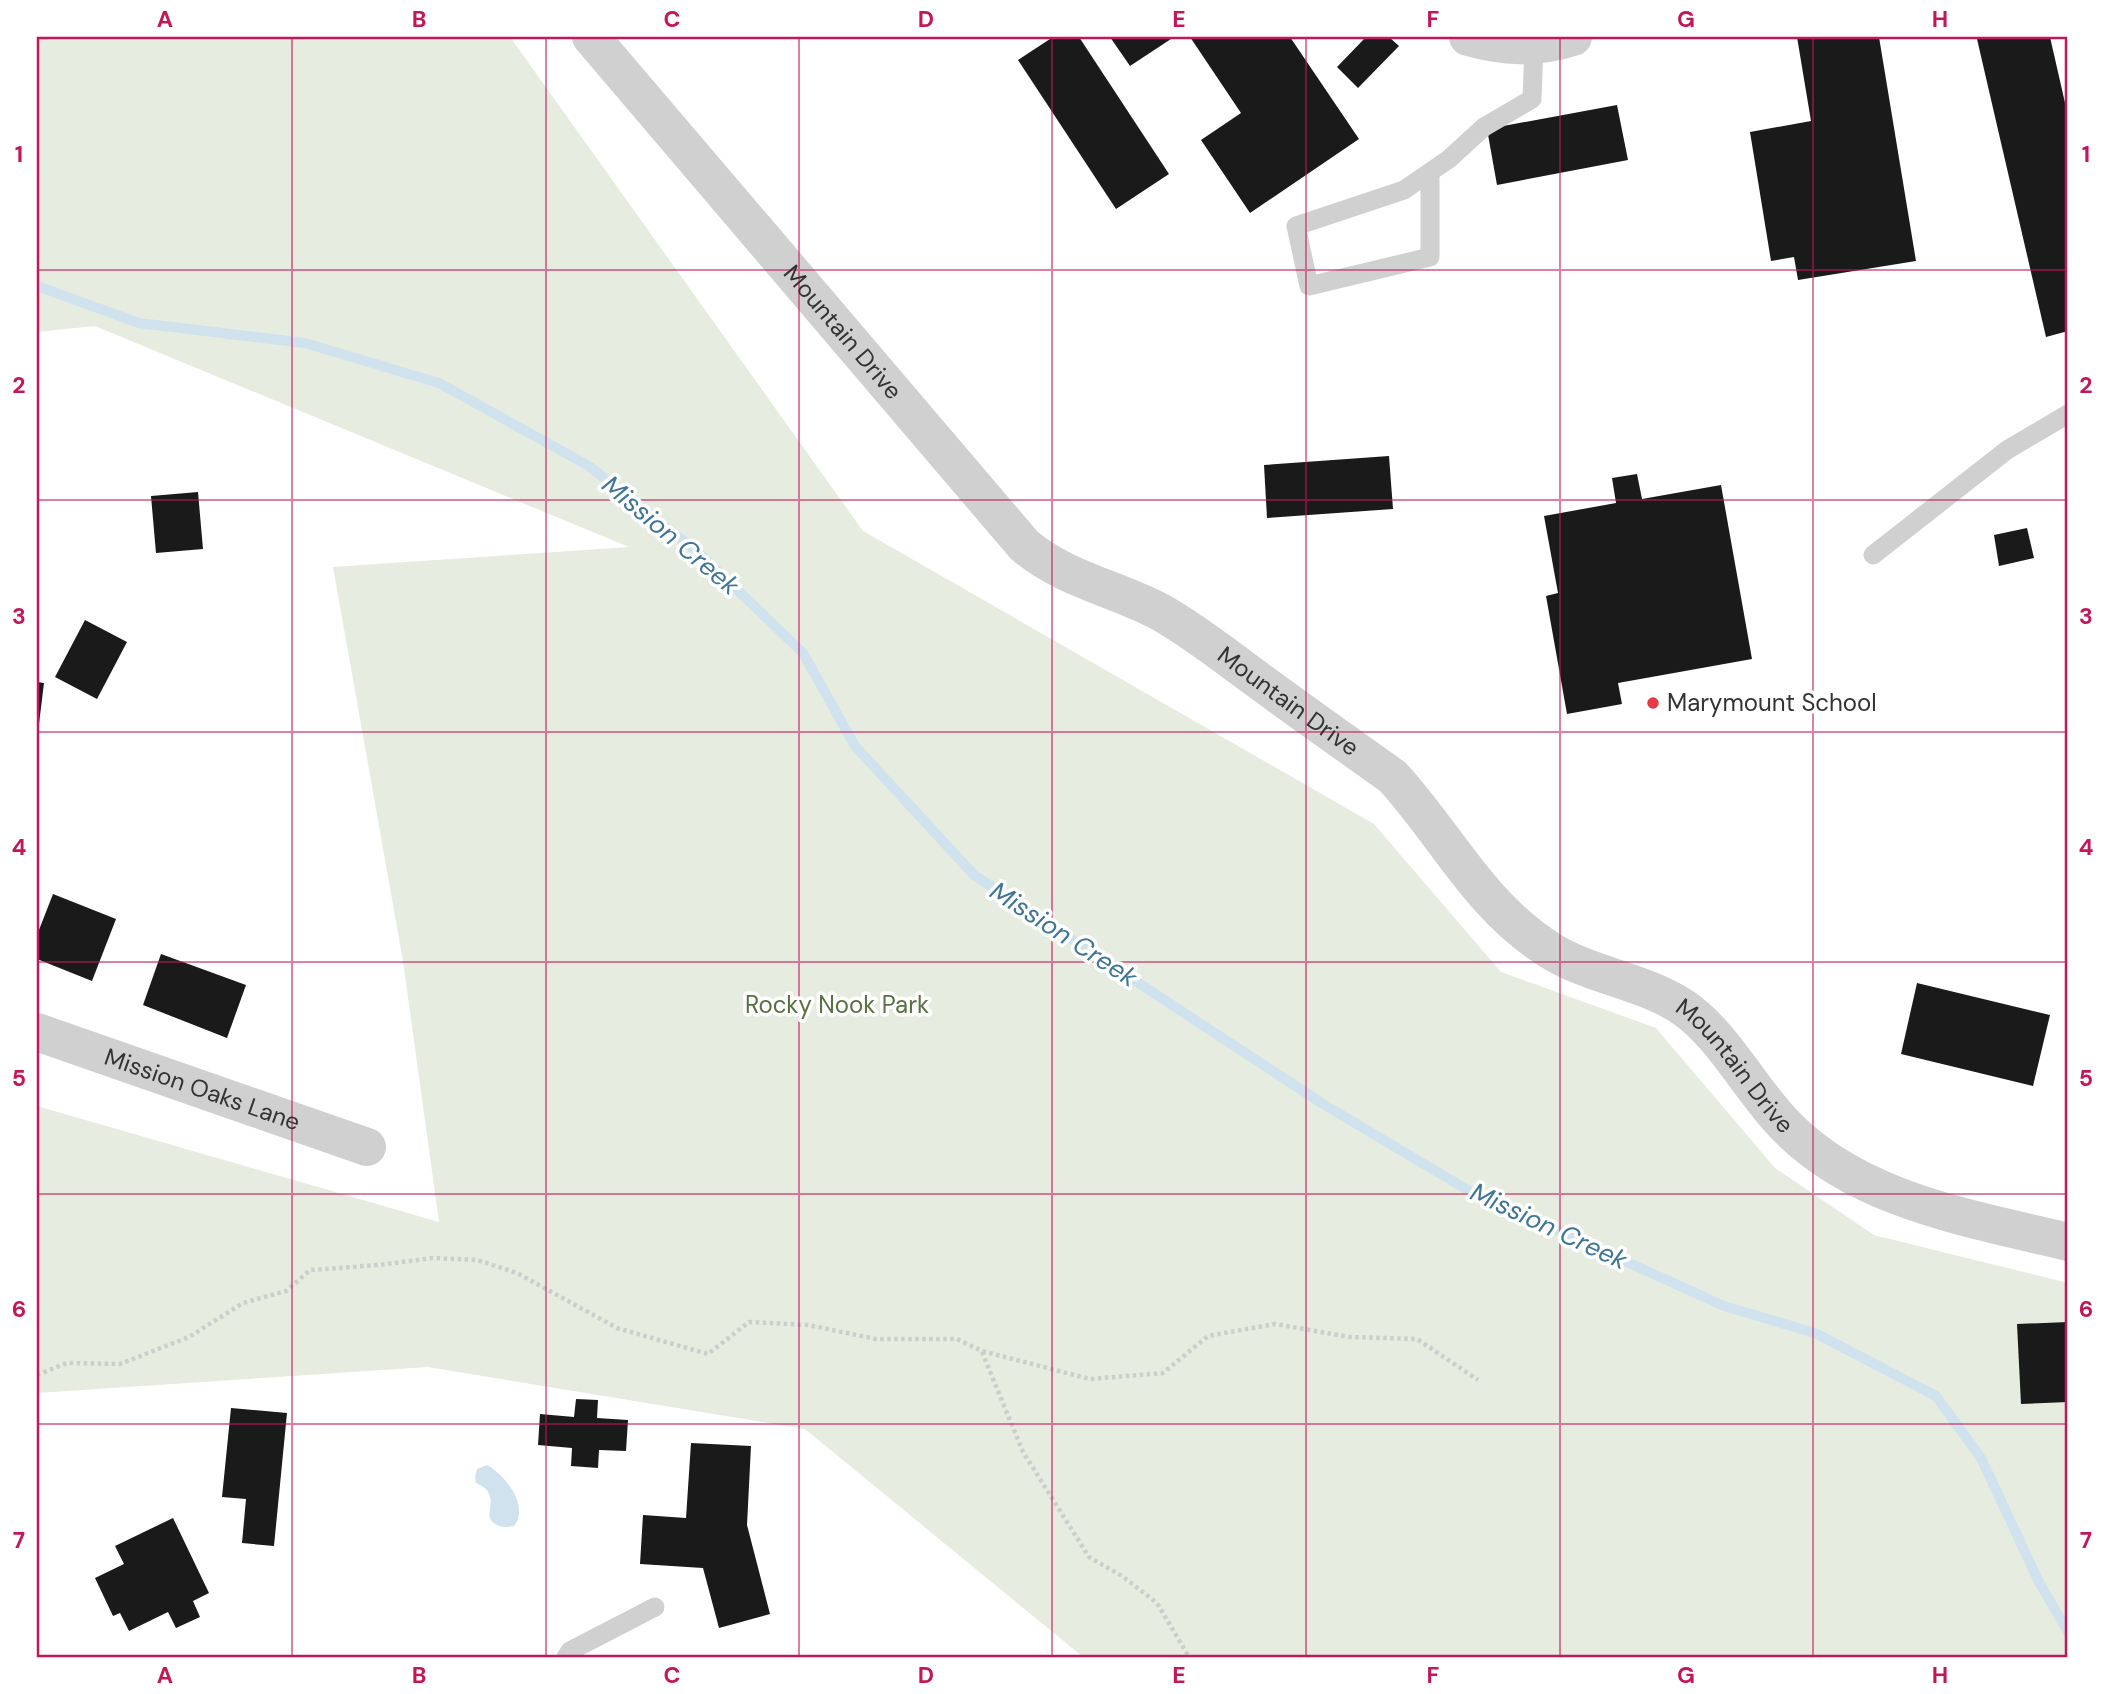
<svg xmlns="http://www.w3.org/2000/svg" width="2105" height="1694" font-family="'DM Sans',sans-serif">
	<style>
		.green { fill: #e6ecdf }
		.water { fill: #cfe2ee }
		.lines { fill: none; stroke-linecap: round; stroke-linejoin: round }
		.stream { stroke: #cfe2ee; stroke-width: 10 }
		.building { fill: #1a1a1a }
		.path { stroke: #cdcdcd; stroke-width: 4.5; stroke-dasharray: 3.5 3.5; stroke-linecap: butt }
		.lane { stroke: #d0d0d0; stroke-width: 19 }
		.street { stroke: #d0d0d0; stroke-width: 38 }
		.grid { fill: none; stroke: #c2185b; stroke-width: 2; stroke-opacity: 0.55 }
		.poi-dot { fill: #e63946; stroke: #fff; stroke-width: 2.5 }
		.labels { text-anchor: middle; stroke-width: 7; stroke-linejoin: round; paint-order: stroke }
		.street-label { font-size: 24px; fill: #333; stroke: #fff }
		.poi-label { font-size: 24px; fill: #333; stroke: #fff; text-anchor: start }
		.park-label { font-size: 24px; fill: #56703f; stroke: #fff }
		.water-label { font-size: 26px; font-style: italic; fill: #3f7597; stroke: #fff }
		.neatline { fill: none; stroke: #c2185b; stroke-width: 2.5 }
		.grid-label { font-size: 23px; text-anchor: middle; font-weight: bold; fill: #c2185b }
	</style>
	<rect width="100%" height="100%" fill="#fff"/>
	<!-- green -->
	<path class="green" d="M37,37h473l353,494 511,293 127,148 155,56 119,140 99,67 194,48v374h-985l-278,-228 -377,-62 -391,26v-287l402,116 -36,-261 -70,-394 296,-20 -534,-221 -58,6z"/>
	<!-- water -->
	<path class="water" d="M487,1465c18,10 43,41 27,61 -6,1 -11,2 -17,-1 -15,-8 -2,-19 -8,-31 -2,-6 -7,-8 -13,-11l-1,-7 2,-7z"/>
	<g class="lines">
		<!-- stream -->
		<path class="stream" d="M37,286l102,37 166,20 134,40 150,83 111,88 103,99 52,93 119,129 349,229 143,85 258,117 91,27 121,63 45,62 58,124 29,50"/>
	</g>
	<!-- building -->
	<g class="building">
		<path d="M1053,37h26l90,137 -53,35 -98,-149z"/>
		<path d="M1110,37h64l-44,29z"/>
		<path d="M1190,37h100l69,102 -109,74 -49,-73 40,-27z"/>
		<path d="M1366,37h23l10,9 -41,42 -21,-21z"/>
		<path d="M1797,37h82l37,224 -118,19 -4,-23 -23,4 -21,-129 61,-11z"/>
		<path d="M1987,37h63l18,79v215l-22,6 -69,-298z"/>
		<path d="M1617,105l11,55 -131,25 -10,-56z"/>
		<path d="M1389,456l4,53 -126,9 -3,-53z"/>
		<path d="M1637,474l5,25 79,-14 31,174 -134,24 4,21 -55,10 -21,-118 12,-3 -14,-77 72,-13 -4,-25z"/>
		<path d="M198,492l5,57 -47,4 -5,-57z"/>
		<path d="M2027,528l7,30 -35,8 -5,-31z"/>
		<path d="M85,620l42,22 -30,57 -42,-22z"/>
		<path d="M37,682l7,1 -6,49 -1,-1z"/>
		<path d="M53,894l63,25 -24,62 -55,-22v-24z"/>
		<path d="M161,954l85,31 -19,53 -84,-33z"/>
		<path d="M1917,983l133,32 -17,71 -132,-32z"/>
		<path d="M2068,1322v80l-47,2 -4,-80z"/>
		<path d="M576,1399l22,1 -1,18 31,2 -2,31 -27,-1 -1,18 -27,-2 1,-18 -34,-3 2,-31 34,3z"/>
		<path d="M231,1408l56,5 -13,133 -32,-3 4,-44 -24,-2z"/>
		<path d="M691,1443l60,3 -4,79 23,89 -51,14 -16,-60 -63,-4 3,-49 43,3z"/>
		<path d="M173,1518l36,75 -16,8 7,16 -24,11 -8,-16 -39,19 -9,-18 -7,3 -18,-38 29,-14 -9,-18z"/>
	</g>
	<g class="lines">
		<!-- path -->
		<g class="path">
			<path d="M982,1352l41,100 66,105 33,19 35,27 32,54"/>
			<path d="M37,1375l30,-12 53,1 69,-27 54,-34 43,-12 24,-21 69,-5 54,-7 44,2 40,13 100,55 91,26 41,-32 59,3 68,14h81l25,12 108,28 73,-6 45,-37 67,-12 75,13 67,2 61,41"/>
		</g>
		<!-- lane -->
		<g class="lane">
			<path d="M1430,172v85l-121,29 -13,-60 108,-36 45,-31 35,-32 48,-28 2,-53"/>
			<path d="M1873,555l134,-105 61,-36"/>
			<path d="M566,1657l4,-6 85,-44"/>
		</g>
		<!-- street -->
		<g class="street">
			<path id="s1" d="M591,37l433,508c39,34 94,44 138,68 33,19 62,42 92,64 46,34 93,67 139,100 53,58 86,128 155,172 41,27 95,31 136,59 38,26 67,82 100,116 73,77 186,94 284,118"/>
			<path d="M1468,37c36,10 68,12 105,0"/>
			<path id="s2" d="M37,1032l330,115"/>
		</g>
	</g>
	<!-- grid -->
	<path class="grid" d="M292,37v1620M546,37v1620M799,37v1620M1052,37v1620M1306,37v1620M1560,37v1620M1813,37v1620M37,270h2031M37,500h2031M37,732h2031M37,962h2031M37,1194h2031M37,1424h2031"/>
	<!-- markers -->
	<circle class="poi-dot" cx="1653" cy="703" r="7"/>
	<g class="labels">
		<!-- street labels -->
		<g class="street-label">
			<text dy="8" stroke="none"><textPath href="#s1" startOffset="388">Mountain Drive</textPath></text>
			<text dy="8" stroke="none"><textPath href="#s1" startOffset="976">Mountain Drive</textPath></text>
			<text dy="8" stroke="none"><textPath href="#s1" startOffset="1564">Mountain Drive</textPath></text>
			<text dy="8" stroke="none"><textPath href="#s2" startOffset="175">Mission Oaks Lane</textPath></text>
		</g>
		<!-- poi labels -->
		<g class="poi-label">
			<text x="1667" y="711">Marymount School</text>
		</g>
		<!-- park labels -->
		<g class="park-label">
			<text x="837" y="1013">Rocky Nook Park</text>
		</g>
		<!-- water labels -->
		<g class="water-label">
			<text transform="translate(671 535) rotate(40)" y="9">Mission Creek</text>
			<text transform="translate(1064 934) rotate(33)" y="9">Mission Creek</text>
			<text transform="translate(1549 1226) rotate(25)" y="9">Mission Creek</text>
		</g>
	</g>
	<!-- border -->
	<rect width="2105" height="1694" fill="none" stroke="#ffffff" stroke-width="77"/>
	<rect x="38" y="38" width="2028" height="1618" class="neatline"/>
	<g class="grid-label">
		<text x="165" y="27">A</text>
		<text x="419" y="27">B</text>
		<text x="672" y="27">C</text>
		<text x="926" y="27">D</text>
		<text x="1179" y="27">E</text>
		<text x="1433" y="27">F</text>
		<text x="1686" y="27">G</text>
		<text x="1940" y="27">H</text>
		<text x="19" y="162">1</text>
		<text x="2086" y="162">1</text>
		<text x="19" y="393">2</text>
		<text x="2086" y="393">2</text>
		<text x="19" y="624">3</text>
		<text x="2086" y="624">3</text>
		<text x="19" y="855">4</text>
		<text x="2086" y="855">4</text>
		<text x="19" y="1086">5</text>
		<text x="2086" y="1086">5</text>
		<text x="19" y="1317">6</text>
		<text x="2086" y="1317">6</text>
		<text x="19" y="1548">7</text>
		<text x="2086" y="1548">7</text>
		<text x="165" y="1683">A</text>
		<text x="419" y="1683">B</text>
		<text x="672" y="1683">C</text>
		<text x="926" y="1683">D</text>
		<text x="1179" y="1683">E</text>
		<text x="1433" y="1683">F</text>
		<text x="1686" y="1683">G</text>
		<text x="1940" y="1683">H</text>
	</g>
</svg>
